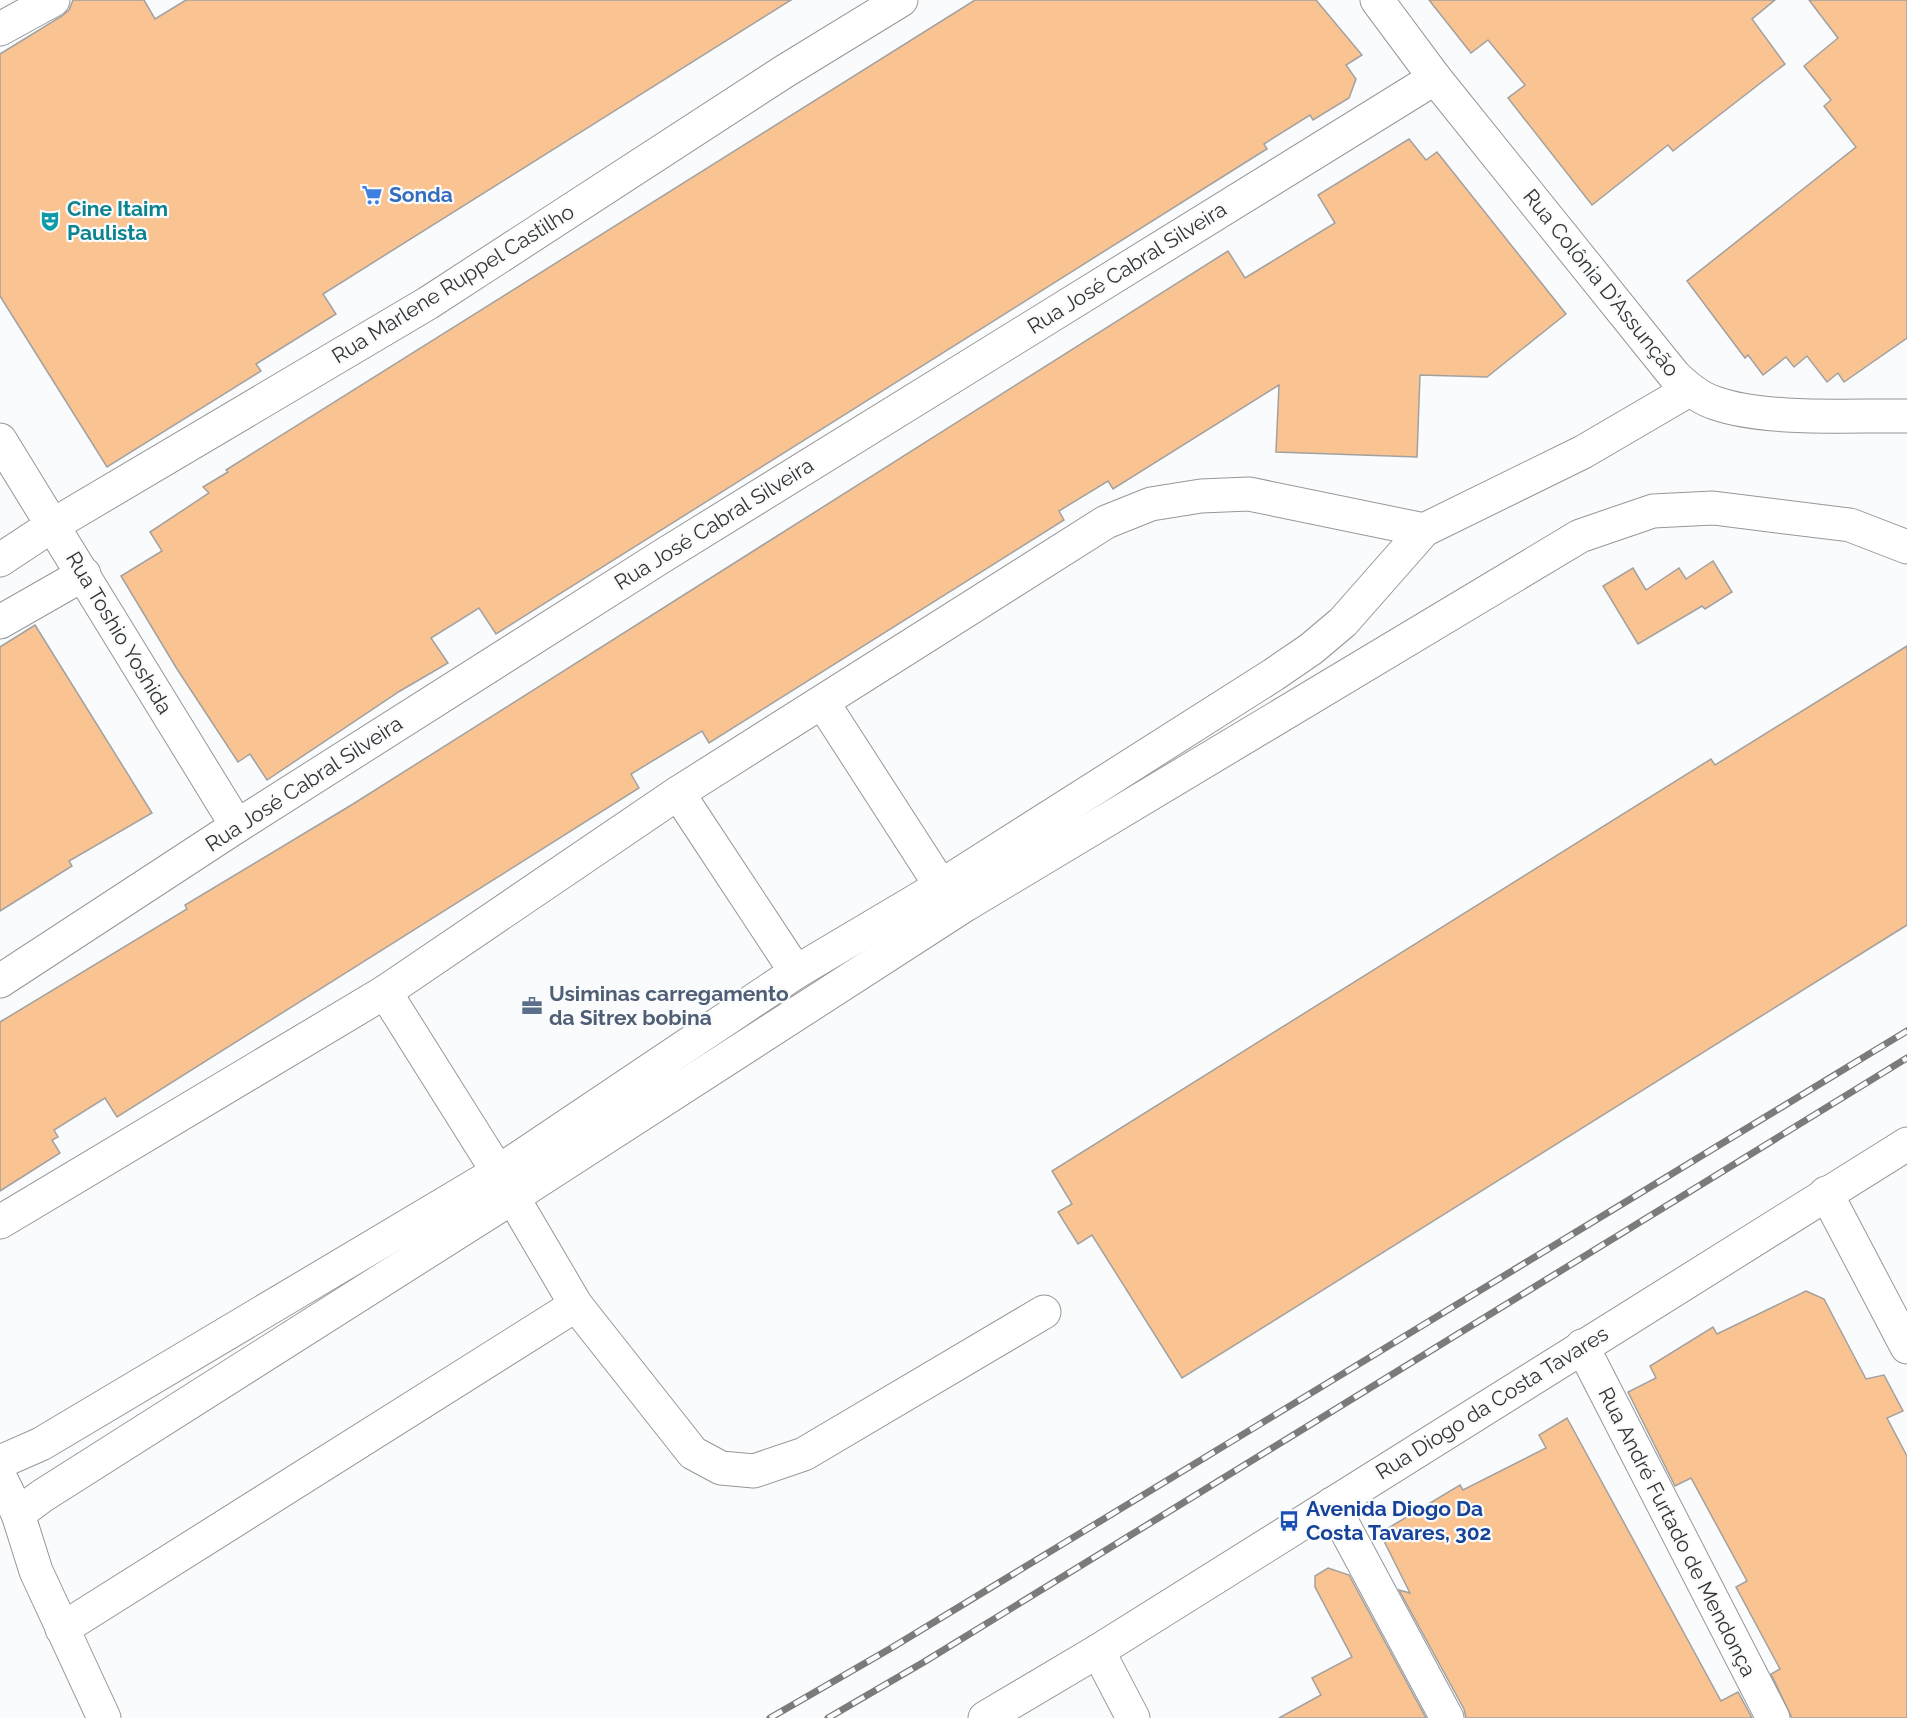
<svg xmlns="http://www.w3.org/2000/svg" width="1907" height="1718" font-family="Raleway,sans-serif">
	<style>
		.building { fill: #f9c392; stroke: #a2a1a0; stroke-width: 1.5 }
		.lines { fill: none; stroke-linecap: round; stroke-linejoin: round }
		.minor-casing { stroke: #979798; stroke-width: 35 }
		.minor { stroke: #fff; stroke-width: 33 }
		.rail-casing { stroke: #7b7b7c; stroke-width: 7 }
		.rail { stroke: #fafbfc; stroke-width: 4.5; stroke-dasharray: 14; stroke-linecap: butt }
		.labels { text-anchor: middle; stroke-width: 4.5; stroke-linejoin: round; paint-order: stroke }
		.shop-label { font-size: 21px; font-weight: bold; fill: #366cbe; stroke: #fafbfc; text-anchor: start }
		.culture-label { font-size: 21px; font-weight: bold; fill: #0d838f; stroke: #fafbfc; text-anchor: start }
		.street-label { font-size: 21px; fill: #343435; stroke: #fafbfc }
		.service-label { font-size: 21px; font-weight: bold; fill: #4e5e75; stroke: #fafbfc; text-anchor: start }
		.transit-label { font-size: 21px; font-weight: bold; fill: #164399; stroke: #fafbfc; text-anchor: start }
	</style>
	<rect width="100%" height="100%" fill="#fafbfc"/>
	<!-- building -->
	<g class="building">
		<path d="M144,0l11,19 31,-19h605l-468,294 13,20 -80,50 5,7 -154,96 -107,-171v-242l62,-38 7,-6 4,-10z"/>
		<path d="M975,0h341l46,55 -16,10 10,14 -7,19 -36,22 -3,-5 -46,29 3,5 -13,8 -758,477 -17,-26 -48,30 17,25 -48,28 -133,89 -17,-26 -12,8 -61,-93 -56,-93 41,-25 -12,-19 59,-39 -6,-6 25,-15 -2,-2z"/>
		<path d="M1429,0h346l-23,19 33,45 -112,87 -5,-6 -76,60 -84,-107 17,-13 -37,-45 -17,13z"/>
		<path d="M1809,0h98v338l-63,44 -6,-9 -11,9 -20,-26 -13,11 -8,-10 -23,18 -15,-20 -3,3 -58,-77 169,-134 -32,-41 7,-6 -27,-34 34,-28z"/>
		<path d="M1409,139l17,21 11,-8 129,162 -79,63 -67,-2 -3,82 -141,-5 3,-67 -166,104 -5,-8 -49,30 5,9 -355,223 -7,-12 -71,43 8,14 -522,329 -12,-19 -51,32 4,7 -6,3 8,13 -60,38v-169l187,-113 -2,-4 168,-101 875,-553 17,27 90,-55 -17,-28z"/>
		<path d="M1713,561l19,31 -27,17 -3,-3 -64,38 -35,-58 30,-18 13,22 33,-22 7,11z"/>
		<path d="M35,625l117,188 -83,48 3,5 -72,45v-264z"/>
		<path d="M1907,646v279l-725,453 -90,-143 -14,9 -20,-32 14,-8 -20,-33 659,-412 4,6z"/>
		<path d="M1806,1291l18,8 42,80 18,-4 19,36 -16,7 20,38v262h-115l-21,-44 9,-5 -44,-82 11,-6 -56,-103 -16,8 -47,-94 28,-14 -6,-12 63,-39 4,7z"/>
		<path d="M1567,1418l154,283 17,-9 14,26h-286l-2,-9 -65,-119 11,3 -30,-60 80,-48 3,5 83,-42 -7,-13z"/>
		<path d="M1328,1568l21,7 77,143h-147l42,-23 -9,-17 40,-21 -37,-70v-11z"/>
	</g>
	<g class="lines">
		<!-- minor casing -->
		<g class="minor-casing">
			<g id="minor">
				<path d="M1377,0l58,78 239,297c12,12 25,23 41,28 51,18 136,12 192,13"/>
				<path d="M0,29l53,-29"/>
				<path d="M0,440l237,386"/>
				<path d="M0,560l53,-35 375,-222 357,-232 116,-71"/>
				<path d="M0,622l84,-48"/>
				<path d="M823,703l118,183"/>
				<path d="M678,793l118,179"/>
				<path d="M0,981l237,-155 427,-271 771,-477"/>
				<path d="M385,992l113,180 78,133 117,148 28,15 33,3 50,-17 240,-142"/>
				<path d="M1826,1193l81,154"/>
				<path d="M0,1222l385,-230 293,-199 428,-271 45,-18 50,-8 48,-2 175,36 159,-78 106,-62"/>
				<path d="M1582,1346l191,372"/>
				<path d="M0,1462l41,-18 457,-272 298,-200 145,-86 332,-211 38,-26 32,-27 81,-92"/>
				<path d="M0,1477l18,37"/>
				<path d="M1332,1504l115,214"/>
				<path d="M62,1629l514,-324"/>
				<path d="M1098,1651l35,67"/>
				<path d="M104,1718l-68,-147 -18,-57 24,-18 471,-299 452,-292 615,-369 73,-25 60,-3 137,17 57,22"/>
				<path d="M985,1718l113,-67 809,-507"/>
			</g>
		</g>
		<!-- minor -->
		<use href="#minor" class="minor"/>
		<!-- rail casing -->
		<g class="rail-casing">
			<g id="rail">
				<path d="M770,1718l123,-71 1014,-616"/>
				<path d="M828,1718l96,-56 983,-604"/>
			</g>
		</g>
		<!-- rail -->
		<use href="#rail" class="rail"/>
	</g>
	<!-- icons -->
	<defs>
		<g id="supermarket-bare" transform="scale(1.62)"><path d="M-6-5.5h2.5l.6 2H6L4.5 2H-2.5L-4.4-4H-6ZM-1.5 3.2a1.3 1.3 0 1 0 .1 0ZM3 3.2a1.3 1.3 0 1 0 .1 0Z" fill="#3f7fe0" stroke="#fafbfc" stroke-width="2.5" paint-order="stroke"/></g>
		<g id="theatre-bare" transform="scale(1.62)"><path d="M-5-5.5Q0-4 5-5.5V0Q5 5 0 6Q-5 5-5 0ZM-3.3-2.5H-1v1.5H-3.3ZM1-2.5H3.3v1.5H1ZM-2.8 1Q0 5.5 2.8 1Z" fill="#0f9aa8" stroke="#fafbfc" stroke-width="2.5" paint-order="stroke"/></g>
		<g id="office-bare" transform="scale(1.62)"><path d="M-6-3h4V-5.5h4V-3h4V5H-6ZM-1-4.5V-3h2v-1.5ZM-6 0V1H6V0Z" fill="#5c6f8a" stroke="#fafbfc" stroke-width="2.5" paint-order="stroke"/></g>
		<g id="bus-bare" transform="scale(1.62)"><path d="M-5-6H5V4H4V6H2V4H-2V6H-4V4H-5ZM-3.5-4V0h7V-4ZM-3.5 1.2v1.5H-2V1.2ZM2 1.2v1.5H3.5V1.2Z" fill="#1a4fb4" stroke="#fafbfc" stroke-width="2.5" paint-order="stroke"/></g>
	</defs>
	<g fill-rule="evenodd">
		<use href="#supermarket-bare" x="372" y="195"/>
		<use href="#theatre-bare" x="50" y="221"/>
		<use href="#office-bare" x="532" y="1006"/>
		<use href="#bus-bare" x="1289" y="1521"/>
	</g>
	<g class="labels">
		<!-- shop labels -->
		<g class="shop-label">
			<text x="389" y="202">Sonda</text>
		</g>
		<!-- culture labels -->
		<g class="culture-label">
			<text x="67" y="216">Cine Itaim<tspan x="67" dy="24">Paulista</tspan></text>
		</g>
		<!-- street labels -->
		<g class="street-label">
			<text transform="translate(1127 268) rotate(-32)" y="7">Rua José Cabral Silveira</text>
			<text transform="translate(1601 283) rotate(51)" y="7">Rua Colônia D'Assunção</text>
			<text transform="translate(453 284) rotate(-32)" y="7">Rua Marlene Ruppel Castilho</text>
			<text transform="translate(714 524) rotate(-32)" y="7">Rua José Cabral Silveira</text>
			<text transform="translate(119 633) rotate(59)" y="7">Rua Toshio Yoshida</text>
			<text transform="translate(304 784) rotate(-33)" y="7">Rua José Cabral Silveira</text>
			<text transform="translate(1492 1403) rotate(-32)" y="7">Rua Diogo da Costa Tavares</text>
			<text transform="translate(1677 1532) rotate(63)" y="7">Rua André Furtado de Mendonça</text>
		</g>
		<!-- service labels -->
		<g class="service-label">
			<text x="549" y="1001">Usiminas carregamento<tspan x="549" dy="24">da Sitrex bobina</tspan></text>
		</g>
		<!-- transit labels -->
		<g class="transit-label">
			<text x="1306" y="1516">Avenida Diogo Da<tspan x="1306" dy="24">Costa Tavares, 302</tspan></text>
		</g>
	</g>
</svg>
